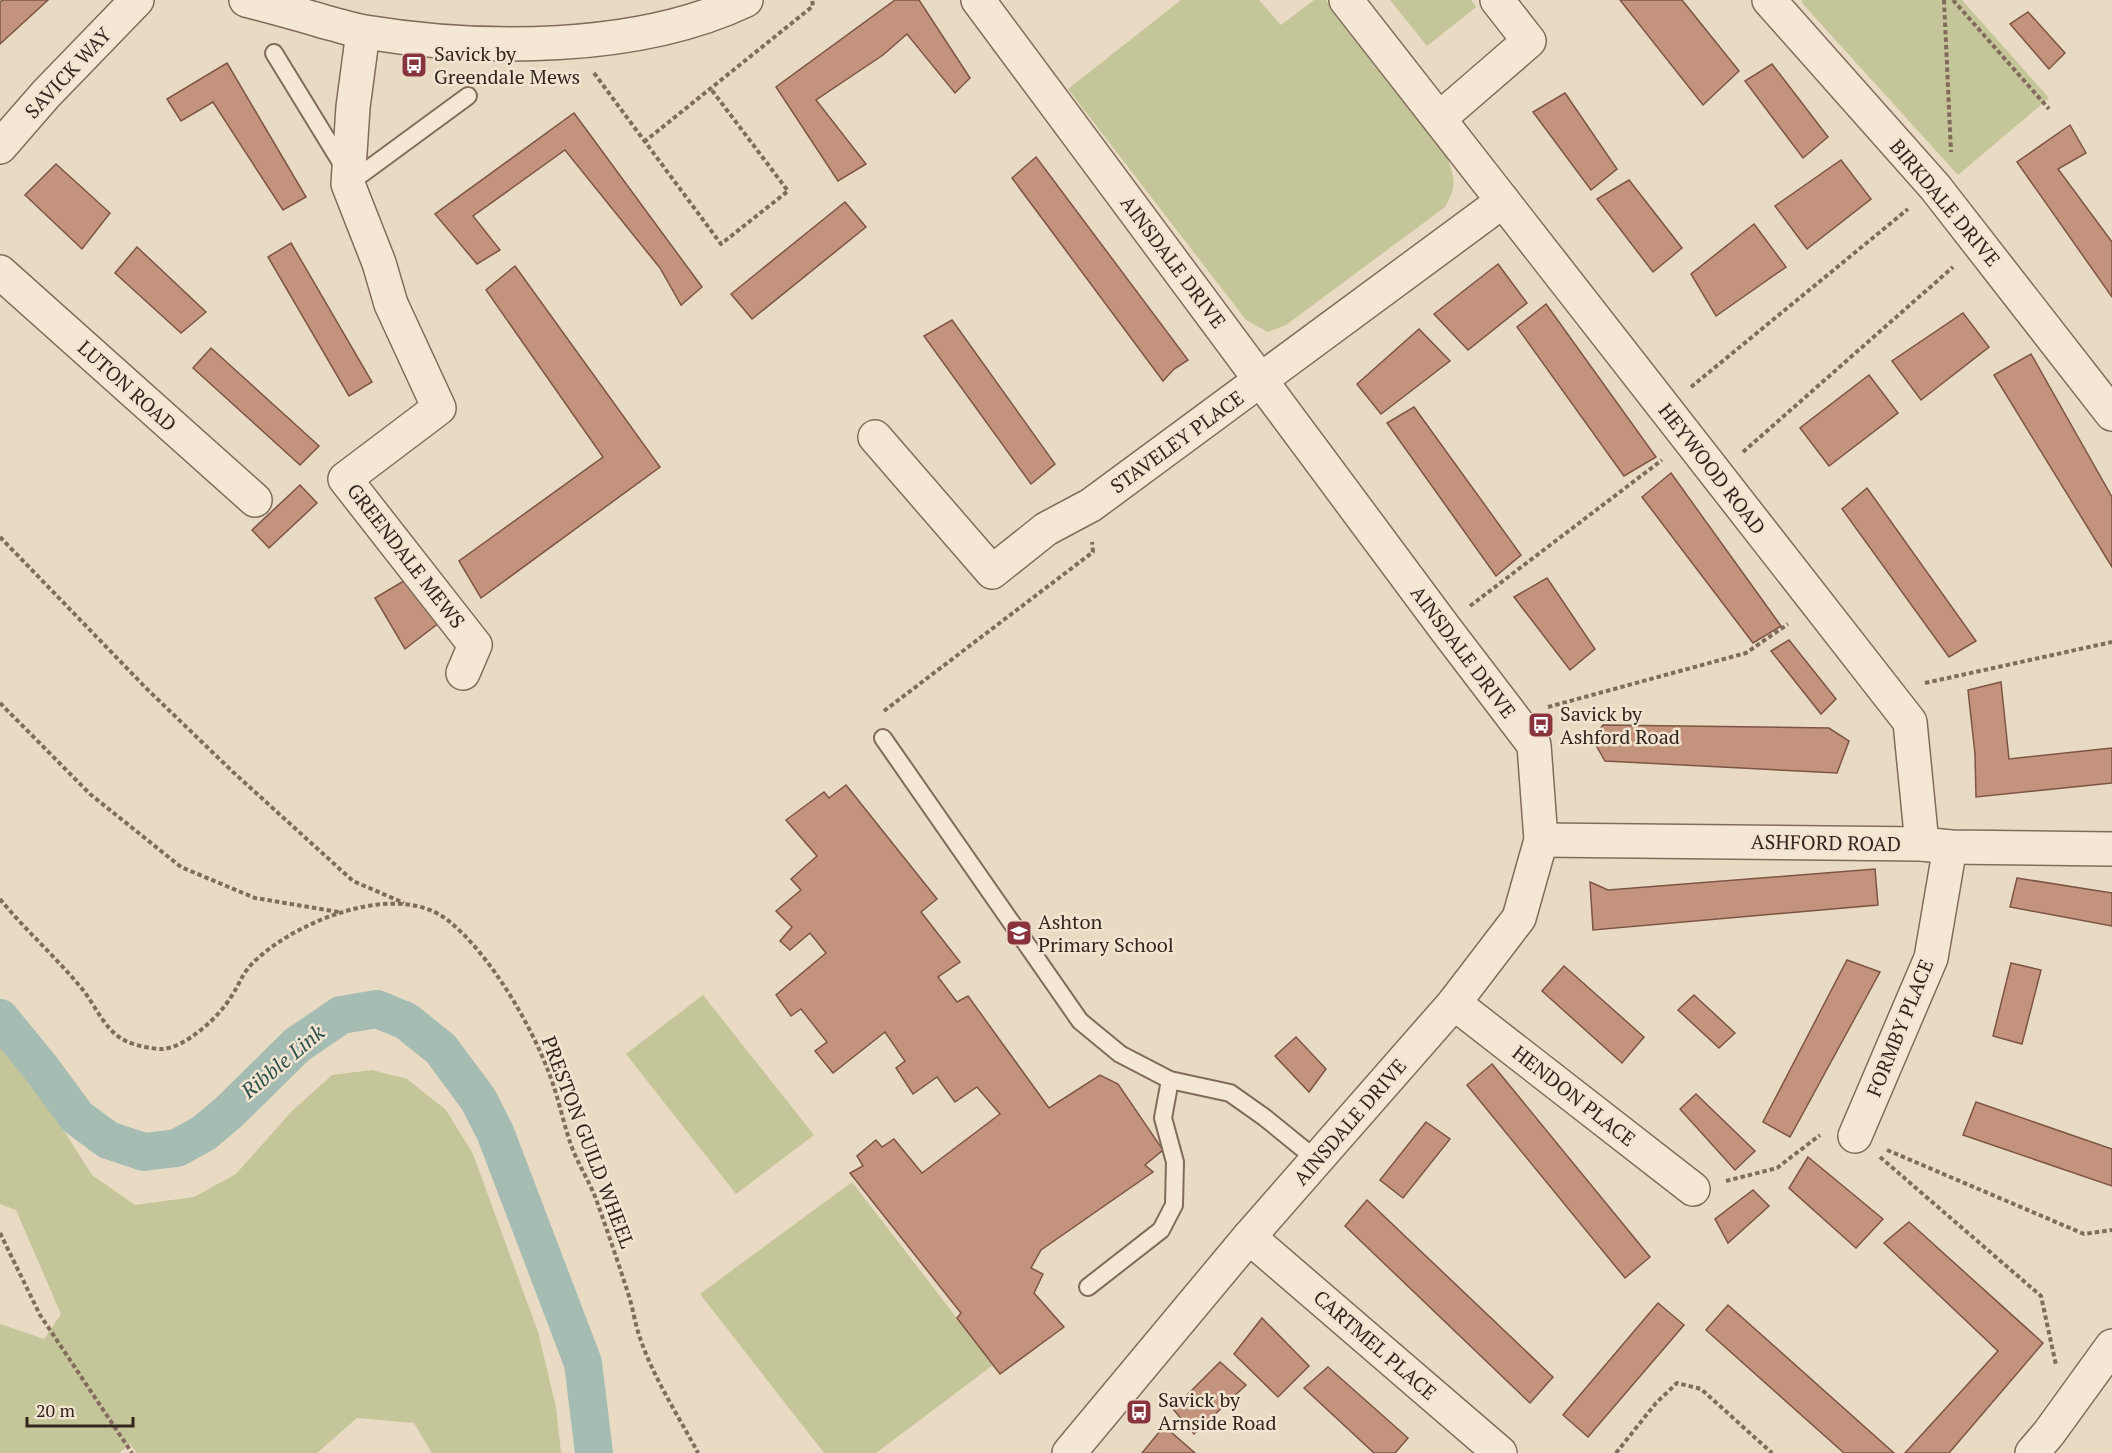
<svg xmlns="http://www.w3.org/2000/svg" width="2112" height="1453" font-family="'PT Serif',serif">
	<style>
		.green { fill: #c4c599 }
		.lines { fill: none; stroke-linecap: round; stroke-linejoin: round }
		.canal { stroke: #a5bcb3; stroke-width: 38 }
		.building { fill: #c3937d; stroke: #7d5544; stroke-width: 1.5 }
		.lane-casing { stroke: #816c5c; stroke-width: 20 }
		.street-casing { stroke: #816c5c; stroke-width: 36 }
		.path { stroke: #816c5c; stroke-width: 4; stroke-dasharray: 4.5 3; stroke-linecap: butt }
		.lane { stroke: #f4e8d5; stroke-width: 16 }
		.street { stroke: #f4e8d5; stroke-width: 33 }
		.labels { text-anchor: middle; stroke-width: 5; stroke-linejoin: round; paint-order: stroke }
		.poi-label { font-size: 20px; fill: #32261e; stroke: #f1e5d2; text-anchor: start }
		.street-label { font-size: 20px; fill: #32261e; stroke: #f1e5d2 }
		.water-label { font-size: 21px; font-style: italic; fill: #2f514b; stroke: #f1e5d2 }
	</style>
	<rect width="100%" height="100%" fill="#e9dac3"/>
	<!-- green -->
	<g class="green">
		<path d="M1181,0h78l22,25 33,-25h12l121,157c8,23 10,29 -2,50l-159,118 -18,7 -22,-12 -178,-231z"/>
		<path d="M1390,0h81l5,7 -49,39z"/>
		<path d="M1802,0h160l87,98 -91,77 -156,-172z"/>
		<path d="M703,995l111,140 -78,59 -110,-140z"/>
		<path d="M0,1046l27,27 65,102 43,30 59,-8 42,-23 56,-63 40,-36 40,-5 35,9 39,31 27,44 65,178 18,75 5,46h-129l-18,-30 -57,-5 -40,35h-180l-7,-9 -11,9h-119v-129l44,15 17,-25 -45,-104 -16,-6z"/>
		<path d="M852,1182l141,183 -117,88h-52l-124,-159z"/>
	</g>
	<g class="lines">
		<!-- canal -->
		<path class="canal" d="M0,1018l41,50 36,49 31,23 36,12 33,-4 27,-15 25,-21 68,-67 44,-30 36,-6 29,12 35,28 37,50 17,33 88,231 11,90"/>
	</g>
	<!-- building -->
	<g class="building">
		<path d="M3,0h45l-48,44v-42z"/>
		<path d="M895,0h24l51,78 -15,15 -48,-59 -24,21 -67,45 50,64 -28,17 -62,-94z"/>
		<path d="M1620,0h62l57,71 -36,34z"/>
		<path d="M2028,12l37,41 -16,16 -39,-45z"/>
		<path d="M227,63l79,134 -23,13 -70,-108 -32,19 -14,-22z"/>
		<path d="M1772,64l56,73 -25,21 -58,-77z"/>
		<path d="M1565,93l52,76 -26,21 -58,-78z"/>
		<path d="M574,113l128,174 -21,18 -21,-37 -95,-118 -92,66 27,34 -23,14 -42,-50z"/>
		<path d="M2070,125l16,28 -28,16 54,73v55l-95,-135z"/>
		<path d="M1036,157l152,203 -14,9 -11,12 -151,-203z"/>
		<path d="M1841,160l30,39 -64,50 -32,-43z"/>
		<path d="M56,164l54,49 -28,36 -57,-54z"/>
		<path d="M1629,180l53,68 -29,24 -56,-73z"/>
		<path d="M845,202l21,25 -114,92 -21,-25z"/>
		<path d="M1754,224l32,43 -70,49 -25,-42z"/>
		<path d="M291,243l81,139 -23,14 -81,-139z"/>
		<path d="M137,247l69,65 -25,21 -66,-60z"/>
		<path d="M1498,264l29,39 -59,47 -34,-36z"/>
		<path d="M515,266l145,201 -179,131 -22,-37 144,-104 -117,-167z"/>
		<path d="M1546,304l110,153 -32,19 -107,-149z"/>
		<path d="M1963,313l26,34 -68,53 -29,-39z"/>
		<path d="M952,320l103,144 -24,20 -107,-148z"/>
		<path d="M1419,329l31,32 -69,53 -24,-30z"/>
		<path d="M211,348l108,98 -19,19 -107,-97z"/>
		<path d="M2031,354l81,143v70l-118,-192z"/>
		<path d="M1869,375l29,38 -69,53 -29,-38z"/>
		<path d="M1414,407l107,148 -25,21 -109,-153z"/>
		<path d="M1671,473l110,153 -28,17 -111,-146z"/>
		<path d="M300,485l17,18 -48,45 -17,-18z"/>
		<path d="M1867,488l109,153 -27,16 -107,-148z"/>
		<path d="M412,576l28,46 -35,27 -30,-51z"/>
		<path d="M1547,578l48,71 -25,21 -56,-73z"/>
		<path d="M1789,640l47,59 -15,15 -50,-63z"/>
		<path d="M2001,682l8,77 103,-11v35l-136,14 -1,-43 -7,-64z"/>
		<path d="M1603,725l226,3 20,13 -12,32 -232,-12 -13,-23z"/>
		<path d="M846,785l91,114 -16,13 39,50 -22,15 19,25 11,-6 81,112 51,-33 18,9 45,66 -18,15 8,7 -112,78 -10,18 12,6 -9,19 30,34 -64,47 -43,-56 4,-5 -111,-140 13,-7 -6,-10 19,-16 6,7 12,-8 28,34 78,-59 -23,-27 -22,15 -18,-25 -24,17 -17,-26 9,-7 -20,-29 -52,41 -18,-22 12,-9 -26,-33 -10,7 -15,-21 50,-42 -16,-20 -20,17 -10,-9 12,-14 -16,-16 25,-21 -10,-11 26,-23 -31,-36 38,-28 5,6z"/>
		<path d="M1875,869l3,36 -285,25 -3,-48 18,8z"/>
		<path d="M2017,878l95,15v33l-102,-19z"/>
		<path d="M1847,960l33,12 -90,165 -27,-15z"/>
		<path d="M2011,963l30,7 -19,74 -29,-8z"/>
		<path d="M1564,966l80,71 -22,26 -80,-72z"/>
		<path d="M1694,995l41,38 -16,15 -41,-38z"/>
		<path d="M1296,1037l30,32 -17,23 -34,-36z"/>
		<path d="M1492,1064l158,193 -25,21 -158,-193z"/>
		<path d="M1696,1094l59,57 -20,19 -55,-61z"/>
		<path d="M1976,1102l136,47v37l-149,-51z"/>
		<path d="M1426,1122l24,17 -47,59 -23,-18z"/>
		<path d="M1808,1157l75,62 -27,29 -67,-60z"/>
		<path d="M1753,1190l16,16 -41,37 -13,-24z"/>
		<path d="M1367,1200l186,177 -23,26 -185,-177z"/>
		<path d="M1909,1222l134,121 -94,110h-44l93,-102 -114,-108z"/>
		<path d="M1658,1303l26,22 -96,112 -25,-22z"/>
		<path d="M1728,1305l166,148h-50l-138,-123z"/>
		<path d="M1262,1318l47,48 -31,31 -44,-43z"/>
		<path d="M1220,1362l26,23 -52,49 -21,-25z"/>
		<path d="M1328,1367l80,71 -13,15h-21l-70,-65z"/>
		<path d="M1164,1426l31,27h-53z"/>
	</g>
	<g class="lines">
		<!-- lane casing -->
		<g class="lane-casing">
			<g id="lane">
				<path d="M274,53l68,111 6,20 120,-88"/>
				<path d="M883,738l197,283 40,33 50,26 60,13 34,24 53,43"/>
				<path d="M1088,1287l73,-57 13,-25 1,-43 -12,-44 7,-38"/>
			</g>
		</g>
		<!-- street casing -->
		<g class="street-casing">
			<g id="street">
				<path d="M246,0c26,7 53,14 79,22 13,3 27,8 40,10 117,19 272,20 381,-32"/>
				<path d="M978,0l466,627 90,118 7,95 -22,78 -65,85 -205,234 -180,216"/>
				<path d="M1346,0l564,722 12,122"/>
				<path d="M1769,0l166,187 177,227"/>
				<path d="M363,32l-10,75 -5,77 31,79 12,41 48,104 -94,71 130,166 -12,28"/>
				<path d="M1440,118l89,-77 -32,-41"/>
				<path d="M0,147l46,-53 91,-94"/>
				<path d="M0,272l255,228"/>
				<path d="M875,437l117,135 54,-43 45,-24 412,-304"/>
				<path d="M1541,840l381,4 28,3 162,2"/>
				<path d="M1454,1003l239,186"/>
				<path d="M1855,1136l76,-178 19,-111"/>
				<path d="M1249,1237l251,216"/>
				<path d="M2032,1453l17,-20 63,-87"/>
			</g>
		</g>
		<!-- path -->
		<g class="path">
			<path d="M1944,0l7,152"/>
			<path d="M1953,0l96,109"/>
			<path d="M594,73l127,171 67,-53 -77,-102"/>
			<path d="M644,142l169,-136 -1,-6"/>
			<path d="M1691,387l217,-178"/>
			<path d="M1743,452l210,-185"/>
			<path d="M0,537l147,152 86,83 120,109 51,22"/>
			<path d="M1470,606l192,-146"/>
			<path d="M1925,683l187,-41"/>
			<path d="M0,703l90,91 91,73 74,31 84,14"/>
			<path d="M1548,707l198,-54 42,-29"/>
			<path d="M884,711l209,-159 -1,-10"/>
			<path d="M0,899c26,32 57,59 83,91 14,18 23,43 45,52 9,4 25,7 35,7 23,-2 56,-32 68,-52 10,-15 11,-25 26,-38 42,-39 143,-80 193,-37 41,34 80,101 99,151 9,23 14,49 22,72 7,19 18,36 25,54 11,31 22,63 32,94 5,15 7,31 12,45 14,41 38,77 58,115"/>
			<path d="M1887,1150l197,84 28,-4"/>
			<path d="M1880,1157l161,139 15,69"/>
			<path d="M1726,1181l51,-13 43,-33"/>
			<path d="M0,1233l40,82 92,138"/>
			<path d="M1616,1453l40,-50 21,-20 24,6 71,64"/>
		</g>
		<!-- lane -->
		<use href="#lane" class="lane"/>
		<!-- street -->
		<use href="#street" class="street"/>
	</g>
	<!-- icons -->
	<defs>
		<g id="bus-square" transform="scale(1.35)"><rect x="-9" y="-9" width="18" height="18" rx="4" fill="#89333c" stroke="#f1e5d2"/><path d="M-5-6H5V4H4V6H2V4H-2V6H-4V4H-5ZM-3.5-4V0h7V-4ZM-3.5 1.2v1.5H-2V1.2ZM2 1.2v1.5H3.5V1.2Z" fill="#fff"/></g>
		<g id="school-square" transform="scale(1.35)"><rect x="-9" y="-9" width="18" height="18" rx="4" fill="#89333c" stroke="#f1e5d2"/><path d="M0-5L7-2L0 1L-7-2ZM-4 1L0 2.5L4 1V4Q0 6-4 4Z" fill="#fff"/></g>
	</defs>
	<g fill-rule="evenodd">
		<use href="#bus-square" x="414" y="65"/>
		<use href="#bus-square" x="1541" y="725"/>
		<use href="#school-square" x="1019" y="933"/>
		<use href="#bus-square" x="1139" y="1412"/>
	</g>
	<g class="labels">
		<!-- poi labels -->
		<g class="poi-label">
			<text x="434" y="61">Savick by<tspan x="434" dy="23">Greendale Mews</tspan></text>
			<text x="1560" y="721">Savick by<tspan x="1560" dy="23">Ashford Road</tspan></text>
			<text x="1038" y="929">Ashton<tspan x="1038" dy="23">Primary School</tspan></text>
			<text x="1158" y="1407">Savick by<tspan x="1158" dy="23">Arnside Road</tspan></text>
		</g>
		<!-- street labels -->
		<g class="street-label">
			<text transform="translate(68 73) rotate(-47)" y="7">SAVICK WAY</text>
			<text transform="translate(1945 203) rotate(50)" y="7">BIRKDALE DRIVE</text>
			<text transform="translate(1173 262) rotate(53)" y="7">AINSDALE DRIVE</text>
			<text transform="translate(127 386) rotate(42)" y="7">LUTON ROAD</text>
			<text transform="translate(1177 442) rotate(-36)" y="7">STAVELEY PLACE</text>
			<text transform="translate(1712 469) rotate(52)" y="7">HEYWOOD ROAD</text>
			<text transform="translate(406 556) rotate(52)" y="7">GREENDALE MEWS</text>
			<text transform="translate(1463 652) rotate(53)" y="7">AINSDALE DRIVE</text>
			<text transform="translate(1826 843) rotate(1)" y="7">ASHFORD ROAD</text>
			<text transform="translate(1900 1028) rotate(-68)" y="7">FORMBY PLACE</text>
			<text transform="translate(1574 1096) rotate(38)" y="7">HENDON PLACE</text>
			<text transform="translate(1350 1122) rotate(-49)" y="7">AINSDALE DRIVE</text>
			<text transform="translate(588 1142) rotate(69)" y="7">PRESTON GUILD WHEEL</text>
			<text transform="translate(1375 1345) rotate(41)" y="7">CARTMEL PLACE</text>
		</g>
		<!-- water labels -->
		<g class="water-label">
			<text transform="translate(283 1062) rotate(-40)" y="7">Ribble Link</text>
		</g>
	</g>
	<!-- scale -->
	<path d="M27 1417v9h106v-9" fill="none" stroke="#32261e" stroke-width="3"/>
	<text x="36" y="1417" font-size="18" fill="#32261e" stroke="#f1e5d2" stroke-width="4.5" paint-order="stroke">20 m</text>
</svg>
